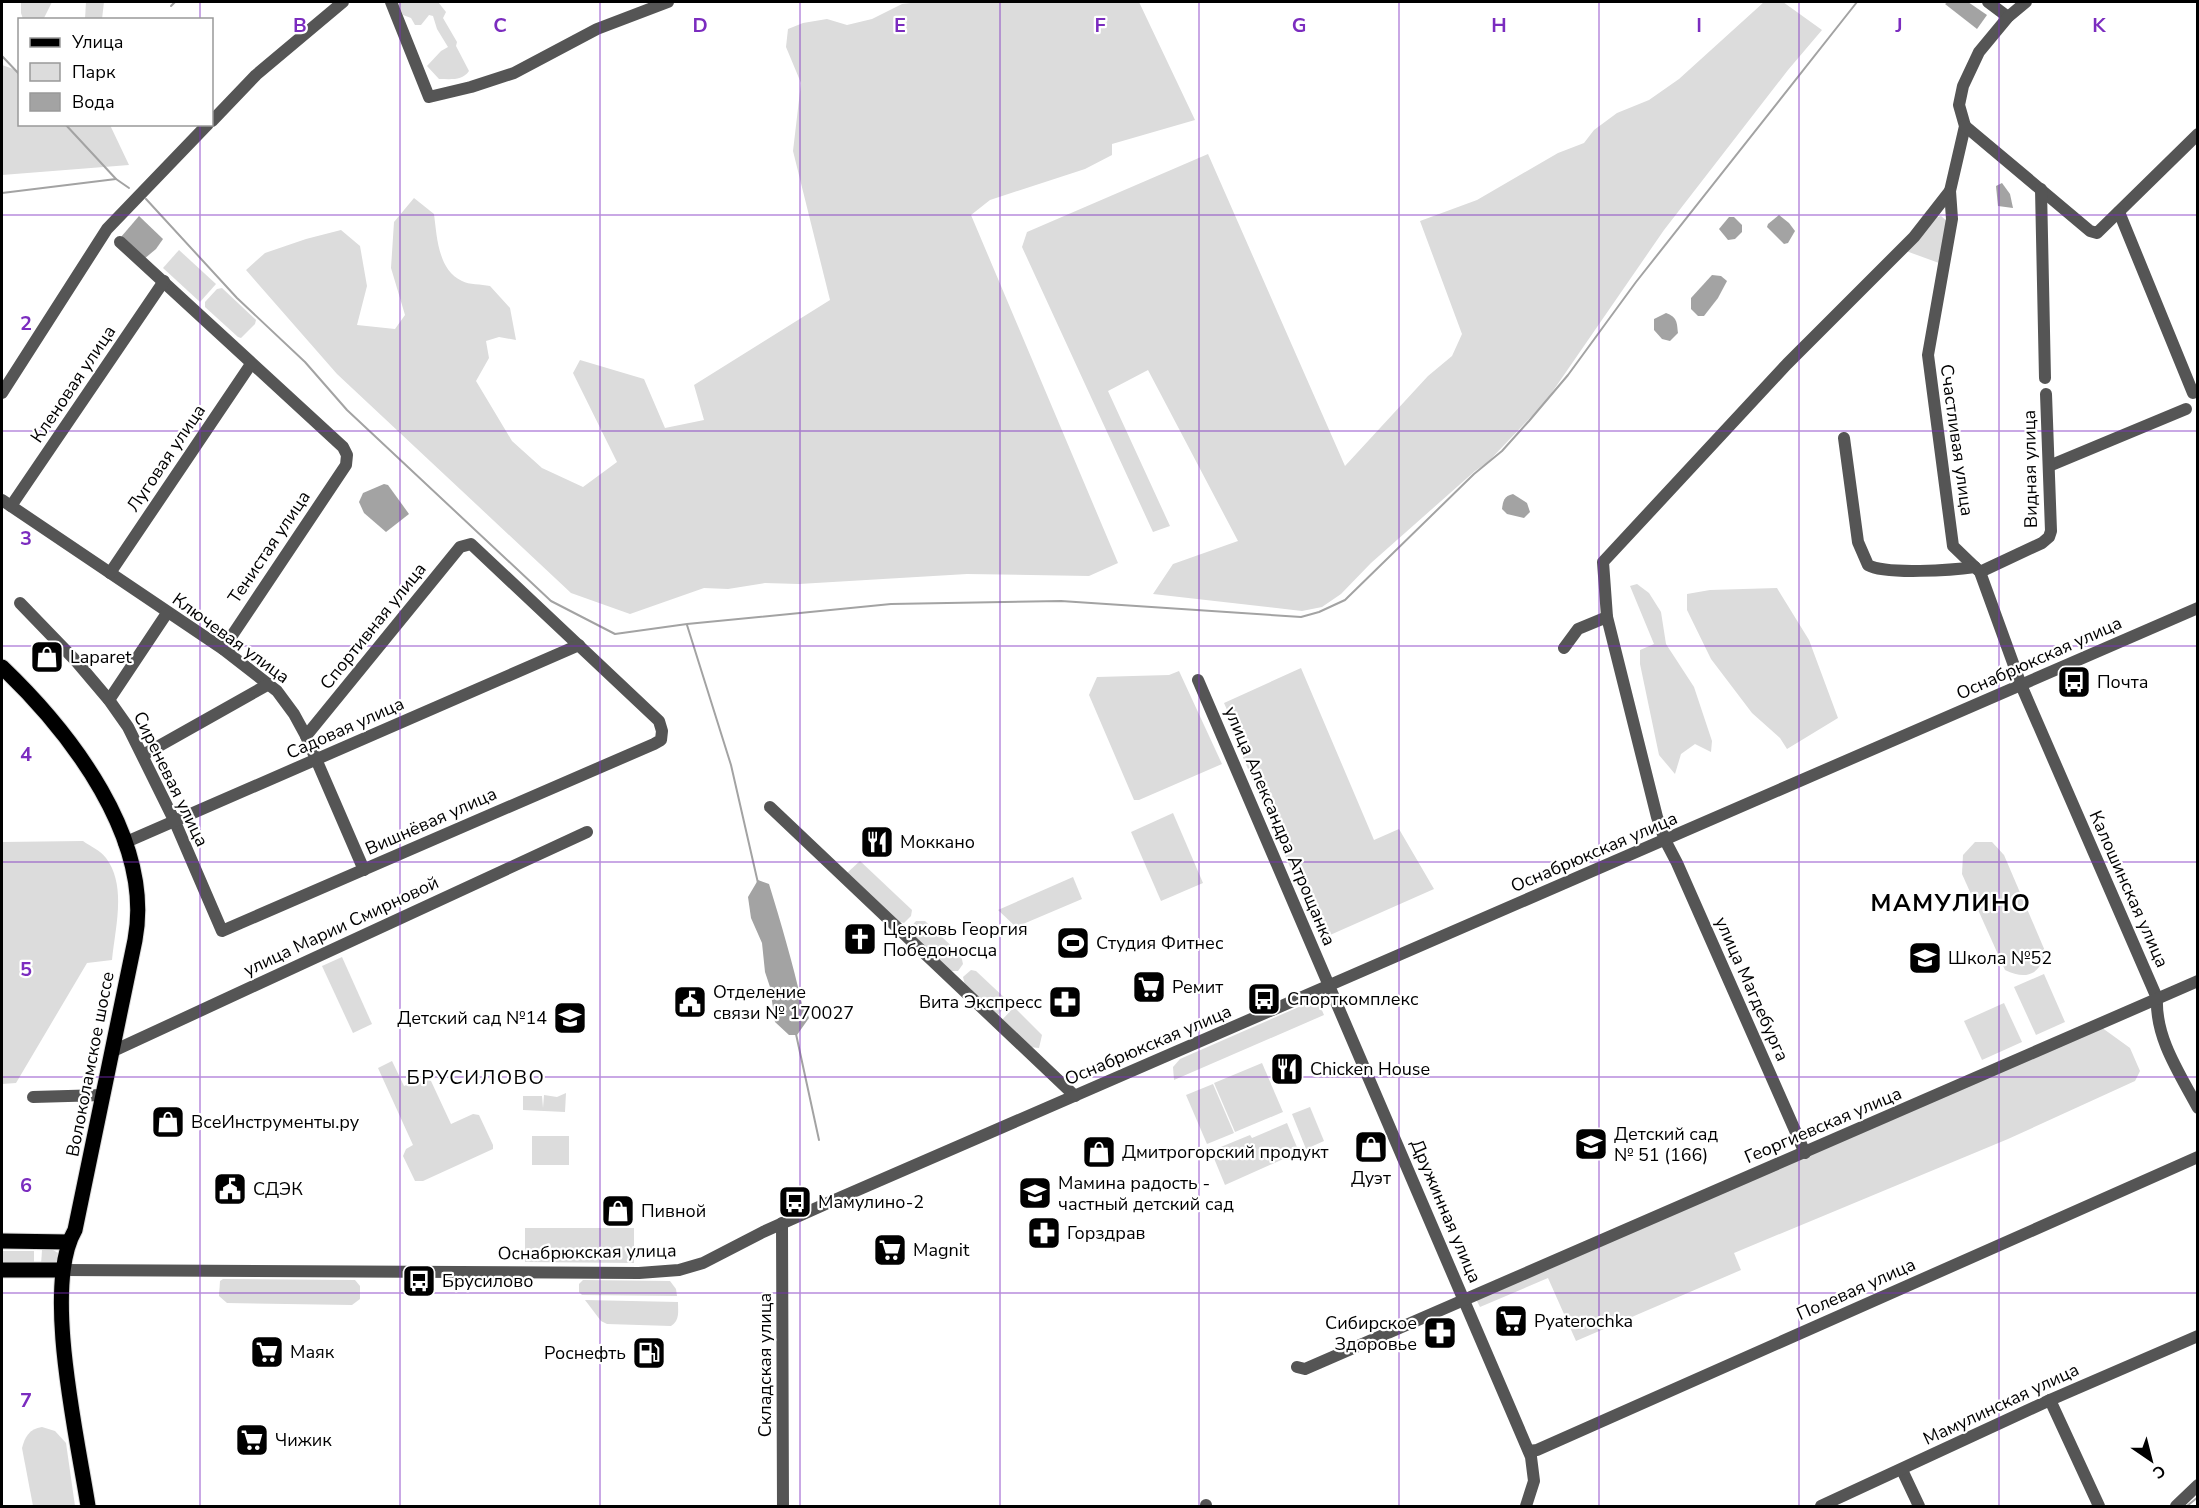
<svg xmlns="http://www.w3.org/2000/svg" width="2199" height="1508" font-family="'Nunito Sans',sans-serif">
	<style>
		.green { fill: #dcdcdc }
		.water { fill: #a3a3a3 }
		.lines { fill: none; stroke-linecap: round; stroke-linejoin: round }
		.stream { stroke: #a3a3a3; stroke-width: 2 }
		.major-casing { stroke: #dbdbdb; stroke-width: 17 }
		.minor { stroke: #555; stroke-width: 12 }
		.major { stroke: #000; stroke-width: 15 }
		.grid { fill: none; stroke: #7b2cbf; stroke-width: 1.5; stroke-opacity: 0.55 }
		.labels { text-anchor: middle; stroke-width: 4.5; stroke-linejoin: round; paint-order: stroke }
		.street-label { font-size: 18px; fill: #000; stroke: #fff }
		.poi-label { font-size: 18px; fill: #000; stroke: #fff; text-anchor: start }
		.neighbourhood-label { font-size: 20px; letter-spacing: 1.5px; fill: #000; stroke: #fff }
		.district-label { font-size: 24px; font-weight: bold; letter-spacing: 1.5px; fill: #000; stroke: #fff }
		.grid-label { font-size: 20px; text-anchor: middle; font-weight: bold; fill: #7b2cbf; stroke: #fff; stroke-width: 4.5; stroke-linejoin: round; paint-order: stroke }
	</style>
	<rect width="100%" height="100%" fill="#fff"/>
	<!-- green -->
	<g class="green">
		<path d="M21,2h31l-9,18 -20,-1 -2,-6z"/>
		<path d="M86,2h18l-2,17h-17z"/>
		<path d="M397,2h41l8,10 -3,6 14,24 -1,4 13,25c-7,10 -18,8 -30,8l-12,-13 14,-15 7,-4 -11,-18 -4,-13 -4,-1 -8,10h-6l-4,-7 -8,-3z"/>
		<path d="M920,2h219l56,118 -83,24v11l-27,14 -95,31 -19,15 147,348 -29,13 -122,-2 -168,10 -34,-1 -37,6 -24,-1 -74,26 -59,-21 -234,-219 -91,-104 19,-17 41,-14 35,-9 19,16 7,40 -10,39 38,4 10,-14 -14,-47 3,-46 20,-24 20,16c3,23 4,56 28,67 7,4 19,3 28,5l20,22 6,32 -17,-3 -13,4 3,17 -13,23 36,60 30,27 41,19 34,-25 -44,-89 7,-13 64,19 21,49 39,-8 -10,-35 136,-85 -37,-149 8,-68 -15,-36 2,-18 15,-6 24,-4 20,6 25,-6 30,-15z"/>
		<path d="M1764,2h19l39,28 -34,40 -124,160 -118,171 -58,61 -13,9 -104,92 -30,31 -19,13 -20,4 -149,-17 20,-30 65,-23 -90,-171 -40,21 62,135 -17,6 -131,-285 5,-15 181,-78 137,312 83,-90 24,-20 10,-22 -42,-113 57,-21 81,-47 26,-10 10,-13 23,-17 32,-13 30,-21z"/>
		<path d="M2,65l17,6 1,53 90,1 19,40 -127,10z"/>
		<path d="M1941,216l7,6 -9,41 -33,-12 29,-33z"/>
		<path d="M179,250l37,34 -16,18 -37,-34z"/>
		<path d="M222,288l34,32 -1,4 -14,14 -3,-1 -33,-30v-5l12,-13z"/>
		<path d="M1637,584l12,9 12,19 5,32 28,43 18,54 -1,11 -16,-8 -14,10 -6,20 -16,-19 -19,-91v-14l14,-6 -24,-58z"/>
		<path d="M1777,588l32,52 29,78 -51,31 -7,-11 -28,-25 -41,-54 -24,-49v-16l23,-4z"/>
		<path d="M1301,668l73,172 25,-11 35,60 -113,50 -82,-191v-11l-15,-34z"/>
		<path d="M1179,671l43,93 -83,36h-5l-45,-105 8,-18 72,-2z"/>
		<path d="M1173,813l30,70 -42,18 -30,-69z"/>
		<path d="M83,841c7,5 18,10 23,17 21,28 9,70 6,102l-25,3 -71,120 -14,1v-242z"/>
		<path d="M1975,842h17l12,13 41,96c-4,23 -18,30 -40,19l-43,-96 1,-19z"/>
		<path d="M860,861l52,49 -1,6 -7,7 -7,-2 -50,-48z"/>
		<path d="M1073,877l9,22 -66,28 -18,-17z"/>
		<path d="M916,921h9l36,34 2,9 -5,7h-8l-38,-35 -2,-8z"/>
		<path d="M342,957l30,67 -19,9 -31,-67z"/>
		<path d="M971,970l5,1 33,31 -12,14 -32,-31 -2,-8z"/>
		<path d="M2044,974l21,48 -29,13 -22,-48z"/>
		<path d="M1317,999l7,16 -150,65 -1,-13 7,-8z"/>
		<path d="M2004,1003l18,39 -40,18 -18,-39z"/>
		<path d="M1014,1007l28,28 -3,13 -9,-1 -28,-27z"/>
		<path d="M2101,1027l29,21 10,23 -5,10 -127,58 -274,114 7,17 -165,71 -28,-63 -68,29 -4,-8z"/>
		<path d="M392,1061l12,25 20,-8 7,3 20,43 22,-10 6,1 14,30v4l-70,32h-8l-12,-25 3,-7 7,-4 -35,-77z"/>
		<path d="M1262,1063l21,49 -48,20 -21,-49z"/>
		<path d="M1213,1084l21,49 -27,11 -21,-49z"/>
		<path d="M566,1093l-1,19 -42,-2v-14h19l1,12 1,-13 13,2z"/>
		<path d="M1310,1107l14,34 -18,8 -14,-35z"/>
		<path d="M1287,1123l12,29 -74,33 -14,-34 39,-16 2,3z"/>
		<rect x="532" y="1136" width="37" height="29"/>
		<path d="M525,1228h109v35l-109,-1z"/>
		<path d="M42,1250h11l5,3 1,8 -2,2 -16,2z"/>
		<path d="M2,1251h32v15l-32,-1z"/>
		<path d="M223,1279l132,1 5,6v13l-8,6 -125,-2 -8,-7 1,-15z"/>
		<path d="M583,1280l87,1 6,8 1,7 -95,-1 -3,-3v-8z"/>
		<path d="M585,1300l93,2c0,10 2,18 -7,24l-64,-2 -6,-3z"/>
		<path d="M42,1427l13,4 11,12 9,63h-42l-11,-58c3,-11 7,-19 20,-21z"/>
	</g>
	<!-- water -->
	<g class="water">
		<path d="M1948,2h20l19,13 -10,14 -32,-25z"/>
		<path d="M2002,183l8,11 3,14 -15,-2 -2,-20z"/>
		<path d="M1779,215l10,8 6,8 -7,12 -4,1 -17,-17 1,-3z"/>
		<path d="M139,216l24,23 -7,10 -12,10 -23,-22z"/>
		<path d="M1729,217h5l8,8v7l-7,7 -7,1 -9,-11z"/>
		<path d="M1712,275l9,1 6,5 -9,17 -14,18h-6l-7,-7v-11z"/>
		<path d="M1666,313c11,4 11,9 12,20l-8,8 -8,-2 -8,-9v-11z"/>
		<path d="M384,484l4,1 21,29 -23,18 -22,-19 -5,-11 4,-9z"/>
		<path d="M1513,494l14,9 3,9 -6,6 -17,-4 -5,-5c1,-8 2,-13 11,-15z"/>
		<path d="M758,880l11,4c12,39 24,80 33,120l4,5 3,9 -12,17h-8l-14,-13 -5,-35 -5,-15 -3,-29 -11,-25 -3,-21z"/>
	</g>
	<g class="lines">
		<!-- stream -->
		<g class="stream">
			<path d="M171,6l4,-4"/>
			<path d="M2,56l18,19"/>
			<path d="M65,124l51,55 13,9"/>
			<path d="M2,193l114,-14"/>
			<path d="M146,199l91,99 68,64 42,48 204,191 64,33 72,-10 204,-20 170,-3 240,16 18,-5 26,-12 129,-126 28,-23 27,-30 39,-46 68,-93 221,-280"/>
			<path d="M687,625l44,140 27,118"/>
			<path d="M796,1034l23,106"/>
			<path d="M2187,1506l11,-9"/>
		</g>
		<!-- major casing -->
		<g class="major-casing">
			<g id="major">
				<path d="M2,667c68,65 152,172 133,273l-60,290c-33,56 3,211 13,276"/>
				<path d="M2,1241l67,1"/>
				<path d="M2,1270h60"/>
			</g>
		</g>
		<!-- minor -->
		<g class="minor">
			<path d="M391,2l38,95 42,-10 43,-14 83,-44 71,-27"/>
			<path d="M1988,2l20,15"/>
			<path d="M2026,2l-18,15 -29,35 -16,34 -4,19 6,21 -15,65 2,28 -24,136 25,191 27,26 41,113 136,313c-2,40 23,76 41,110"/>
			<path d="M212,121l44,-46 87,-73"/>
			<path d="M1965,126l125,105 7,2 101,-99"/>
			<path d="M2041,189l4,189"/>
			<path d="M2119,212l74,181"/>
			<path d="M120,242l223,205 4,8 -1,10 -123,184"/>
			<path d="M2,393l105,-164 101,-105"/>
			<path d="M1844,438l14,104 10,23c17,10 86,5 107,2"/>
			<path d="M2049,466l137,-57"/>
			<path d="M2,500l221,149 54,42 17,23 12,22 58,134"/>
			<path d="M11,506l153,-225"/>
			<path d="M1980,572l62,-29 7,-6 2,-6 -5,-137"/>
			<path d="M110,573l141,-209"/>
			<path d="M20,603l56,58 33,39 19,27 47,95 47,109 432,-187 7,-4 1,-9 -3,-10 -188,-177 -11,3 -154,189"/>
			<path d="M1564,648l14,-19 29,-12"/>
			<path d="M1198,680l333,777 3,24 -8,25"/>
			<path d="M109,700l58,-87"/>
			<path d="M143,755l126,-71"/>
			<path d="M770,807l305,289"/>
			<path d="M124,843l455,-198"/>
			<path d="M111,1052l476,-220"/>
			<path d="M33,1097l70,-2"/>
			<path d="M1805,1153l-128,-290 -12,-23 -8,-23 -50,-200 -4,-55 184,-198 127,-127 36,-46"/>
			<path d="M782,1223l1,283"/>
			<path d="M62,1270l577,3 40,-3 24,-7 60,-31 67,-30 1368,-594"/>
			<path d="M1297,1367l8,2 893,-388"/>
			<path d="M2050,1400l49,106"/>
			<path d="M1529,1451l8,-1 661,-293"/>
			<path d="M1902,1470l17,36"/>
			<path d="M1206,1506v-1"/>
			<path d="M1821,1506l229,-106 148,-64"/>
			<path d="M2176,1506l22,-21"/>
		</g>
		<!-- major -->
		<use href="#major" class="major"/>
	</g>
	<!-- grid -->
	<path class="grid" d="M200,2v18M400,2v1504M600,2v1504M800,2v1504M1000,2v1504M1199,2v1504M1399,2v1504M1599,2v1504M1799,2v1504M1999,2v1504M200,124v1382M2,215h2196M2,431h2196M2,646h2196M2,862h2196M2,1077h2196M2,1293h2196"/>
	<!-- icons -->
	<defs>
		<g id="shop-square" transform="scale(1.725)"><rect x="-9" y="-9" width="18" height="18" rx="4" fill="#000" stroke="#fff"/><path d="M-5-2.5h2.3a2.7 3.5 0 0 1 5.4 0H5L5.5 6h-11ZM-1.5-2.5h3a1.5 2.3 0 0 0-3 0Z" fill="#fff"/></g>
		<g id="bus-square" transform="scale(1.725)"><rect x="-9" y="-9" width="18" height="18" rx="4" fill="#000" stroke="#fff"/><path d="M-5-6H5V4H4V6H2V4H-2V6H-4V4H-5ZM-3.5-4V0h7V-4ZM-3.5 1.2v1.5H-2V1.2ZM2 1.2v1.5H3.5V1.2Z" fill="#fff"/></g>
		<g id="restaurant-square" transform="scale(1.725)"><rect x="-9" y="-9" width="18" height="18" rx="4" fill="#000" stroke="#fff"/><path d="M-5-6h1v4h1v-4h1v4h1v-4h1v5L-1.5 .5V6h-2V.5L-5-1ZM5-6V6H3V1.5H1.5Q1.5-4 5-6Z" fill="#fff"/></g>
		<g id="church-square" transform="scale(1.725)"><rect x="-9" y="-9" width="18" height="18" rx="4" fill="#000" stroke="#fff"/><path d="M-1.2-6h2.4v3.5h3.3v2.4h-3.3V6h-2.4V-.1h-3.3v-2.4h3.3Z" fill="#fff"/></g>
		<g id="stadium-square" transform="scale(1.725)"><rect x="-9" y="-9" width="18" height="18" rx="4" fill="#000" stroke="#fff"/><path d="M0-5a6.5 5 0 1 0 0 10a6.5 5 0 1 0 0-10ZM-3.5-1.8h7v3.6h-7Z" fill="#fff"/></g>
		<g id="school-square" transform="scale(1.725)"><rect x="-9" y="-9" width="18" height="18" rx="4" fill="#000" stroke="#fff"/><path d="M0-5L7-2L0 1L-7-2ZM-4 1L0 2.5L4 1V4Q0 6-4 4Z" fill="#fff"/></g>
		<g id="supermarket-square" transform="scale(1.725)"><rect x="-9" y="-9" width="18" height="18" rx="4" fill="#000" stroke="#fff"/><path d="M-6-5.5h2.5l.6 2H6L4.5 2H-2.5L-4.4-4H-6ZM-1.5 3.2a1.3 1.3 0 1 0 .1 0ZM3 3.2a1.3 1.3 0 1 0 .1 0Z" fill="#fff"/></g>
		<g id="civic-square" transform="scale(1.725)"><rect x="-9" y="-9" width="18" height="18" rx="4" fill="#000" stroke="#fff"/><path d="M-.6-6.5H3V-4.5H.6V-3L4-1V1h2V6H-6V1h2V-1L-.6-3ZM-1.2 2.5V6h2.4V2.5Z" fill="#fff"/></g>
		<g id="pharmacy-square" transform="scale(1.725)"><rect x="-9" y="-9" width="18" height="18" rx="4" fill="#000" stroke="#fff"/><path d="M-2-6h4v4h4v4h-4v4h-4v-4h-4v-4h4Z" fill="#fff"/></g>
		<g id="fuel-square" transform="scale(1.725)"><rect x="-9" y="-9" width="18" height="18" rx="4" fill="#000" stroke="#fff"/><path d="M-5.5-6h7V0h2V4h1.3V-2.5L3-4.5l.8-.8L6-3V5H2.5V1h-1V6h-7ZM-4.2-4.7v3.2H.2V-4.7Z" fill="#fff"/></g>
	</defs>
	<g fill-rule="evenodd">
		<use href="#shop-square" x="47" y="657"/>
		<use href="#bus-square" x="2074" y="682"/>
		<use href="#restaurant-square" x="877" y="842"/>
		<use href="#church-square" x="860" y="939"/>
		<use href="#stadium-square" x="1073" y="943"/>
		<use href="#school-square" x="1925" y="958"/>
		<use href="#supermarket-square" x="1149" y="987"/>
		<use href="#bus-square" x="1264" y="999"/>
		<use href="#civic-square" x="690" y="1002"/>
		<use href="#pharmacy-square" x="1065" y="1002"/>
		<use href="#school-square" x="570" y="1018"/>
		<use href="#restaurant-square" x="1287" y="1069"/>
		<use href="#shop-square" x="168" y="1122"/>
		<use href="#school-square" x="1591" y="1144"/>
		<use href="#shop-square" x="1371" y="1147"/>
		<use href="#shop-square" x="1099" y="1152"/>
		<use href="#civic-square" x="230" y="1189"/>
		<use href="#school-square" x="1035" y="1193"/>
		<use href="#bus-square" x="795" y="1202"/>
		<use href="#shop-square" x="618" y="1211"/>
		<use href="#pharmacy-square" x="1044" y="1233"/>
		<use href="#supermarket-square" x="890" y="1250"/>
		<use href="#bus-square" x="419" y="1281"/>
		<use href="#supermarket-square" x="1511" y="1321"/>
		<use href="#pharmacy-square" x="1440" y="1333"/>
		<use href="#supermarket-square" x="267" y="1352"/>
		<use href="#fuel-square" x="649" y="1353"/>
		<use href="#supermarket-square" x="252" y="1440"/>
	</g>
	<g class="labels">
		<!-- street labels -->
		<g class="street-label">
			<text transform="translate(73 384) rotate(-56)" y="6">Кленовая улица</text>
			<text transform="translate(1957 440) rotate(82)" y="6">Счастливая улица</text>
			<text transform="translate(166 458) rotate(-56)" y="6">Луговая улица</text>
			<text transform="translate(2030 469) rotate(-91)" y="6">Видная улица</text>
			<text transform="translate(269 547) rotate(-56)" y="6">Тенистая улица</text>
			<text transform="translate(373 626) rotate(-51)" y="6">Спортивная улица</text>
			<text transform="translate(231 638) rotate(36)" y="6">Ключевая улица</text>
			<text transform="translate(2039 658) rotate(-24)" y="6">Оснабрюкская улица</text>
			<text transform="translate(345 728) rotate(-24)" y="6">Садовая улица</text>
			<text transform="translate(171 779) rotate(64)" y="6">Сиреневая улица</text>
			<text transform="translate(431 821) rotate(-24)" y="6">Вишнёвая улица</text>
			<text transform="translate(1280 826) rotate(67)" y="6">улица Александра Атрощанка</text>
			<text transform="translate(1594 852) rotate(-23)" y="6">Оснабрюкская улица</text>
			<text transform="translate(2129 889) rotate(66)" y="6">Калошинская улица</text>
			<text transform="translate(341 926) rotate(-25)" y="6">улица Марии Смирновой</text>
			<text transform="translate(1752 989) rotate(66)" y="6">улица Магдебурга</text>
			<text transform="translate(1148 1045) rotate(-23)" y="6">Оснабрюкская улица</text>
			<text transform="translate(90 1064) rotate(-79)" y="6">Волоколамское шоссе</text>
			<text transform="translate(1823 1125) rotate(-23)" y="6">Георгиевская улица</text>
			<text transform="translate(1446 1211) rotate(67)" y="6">Дружинная улица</text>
			<text transform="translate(587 1252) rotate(-1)" y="6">Оснабрюкская улица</text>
			<text transform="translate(1856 1289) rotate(-24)" y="6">Полевая улица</text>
			<text transform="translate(765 1365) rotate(-90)" y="6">Складская улица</text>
			<text transform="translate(2001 1404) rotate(-25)" y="6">Мамулинская улица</text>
		</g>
		<!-- poi labels -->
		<g class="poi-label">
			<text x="70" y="663">Laparet</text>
			<text x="2097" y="688">Почта</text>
			<text x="900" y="848">Моккано</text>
			<text x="883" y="935">Церковь Георгия<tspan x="883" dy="21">Победоносца</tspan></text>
			<text x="1096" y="949">Студия Фитнес</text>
			<text x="1948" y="964">Школа №52</text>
			<text x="1172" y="993">Ремит</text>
			<text x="713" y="998">Отделение<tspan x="713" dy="21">связи № 170027</tspan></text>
			<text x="1287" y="1005">Спорткомплекс</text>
			<text x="1042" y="1008" text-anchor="end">Вита Экспресс</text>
			<text x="547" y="1024" text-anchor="end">Детский сад №14</text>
			<text x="1310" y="1075">Chicken House</text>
			<text x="191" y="1128">ВсеИнструменты.ру</text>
			<text x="1614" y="1140">Детский сад<tspan x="1614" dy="21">№ 51 (166)</tspan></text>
			<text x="1122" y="1158">Дмитрогорский продукт</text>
			<text x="1371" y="1184" text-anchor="middle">Дуэт</text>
			<text x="1058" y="1189">Мамина радость -<tspan x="1058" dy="21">частный детский сад</tspan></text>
			<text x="253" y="1195">СДЭК</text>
			<text x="818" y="1208">Мамулино-2</text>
			<text x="641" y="1217">Пивной</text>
			<text x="1067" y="1239">Горздрав</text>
			<text x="913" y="1256">Magnit</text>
			<text x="442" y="1287">Брусилово</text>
			<text x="1534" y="1327">Pyaterochka</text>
			<text x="1417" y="1329" text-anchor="end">Сибирское<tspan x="1417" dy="21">Здоровье</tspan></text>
			<text x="290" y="1358">Маяк</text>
			<text x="626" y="1359" text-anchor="end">Роснефть</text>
			<text x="275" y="1446">Чижик</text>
		</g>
		<!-- neighbourhood labels -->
		<g class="neighbourhood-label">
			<text x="476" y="1084">БРУСИЛОВО</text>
		</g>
		<!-- district labels -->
		<g class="district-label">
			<text x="1951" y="911">МАМУЛИНО</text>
		</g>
	</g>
	<g class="grid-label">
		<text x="300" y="32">B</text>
		<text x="500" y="32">C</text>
		<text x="700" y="32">D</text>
		<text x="900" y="32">E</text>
		<text x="1100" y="32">F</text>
		<text x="1299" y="32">G</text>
		<text x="1499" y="32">H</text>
		<text x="1699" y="32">I</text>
		<text x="1899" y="32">J</text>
		<text x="2099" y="32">K</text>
		<text x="26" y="330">2</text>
		<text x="26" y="545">3</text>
		<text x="26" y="761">4</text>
		<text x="26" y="976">5</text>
		<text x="26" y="1192">6</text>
		<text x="26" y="1407">7</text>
	</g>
	<!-- border -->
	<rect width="2199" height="1508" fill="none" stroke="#000000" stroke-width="6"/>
	<!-- legend -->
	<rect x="18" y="18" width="195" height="108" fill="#ffffff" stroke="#999999" stroke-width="1.5"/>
	<rect x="30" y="38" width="30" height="9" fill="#000000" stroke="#999999" stroke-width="1.5"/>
	<text x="72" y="48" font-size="18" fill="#000000">Улица</text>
	<rect x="30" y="63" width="30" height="18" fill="#dcdcdc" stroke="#999999" stroke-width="1.5"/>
	<text x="72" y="78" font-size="18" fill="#000000">Парк</text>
	<rect x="30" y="93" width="30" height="18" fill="#a3a3a3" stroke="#999999" stroke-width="1.5"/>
	<text x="72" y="108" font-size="18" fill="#000000">Вода</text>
	<!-- north arrow -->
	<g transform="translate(2151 1460) rotate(145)" stroke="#ffffff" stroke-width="4.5" paint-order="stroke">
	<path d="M0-4.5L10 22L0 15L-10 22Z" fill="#000000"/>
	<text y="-9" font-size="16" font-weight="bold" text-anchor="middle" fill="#000000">С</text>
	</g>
</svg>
